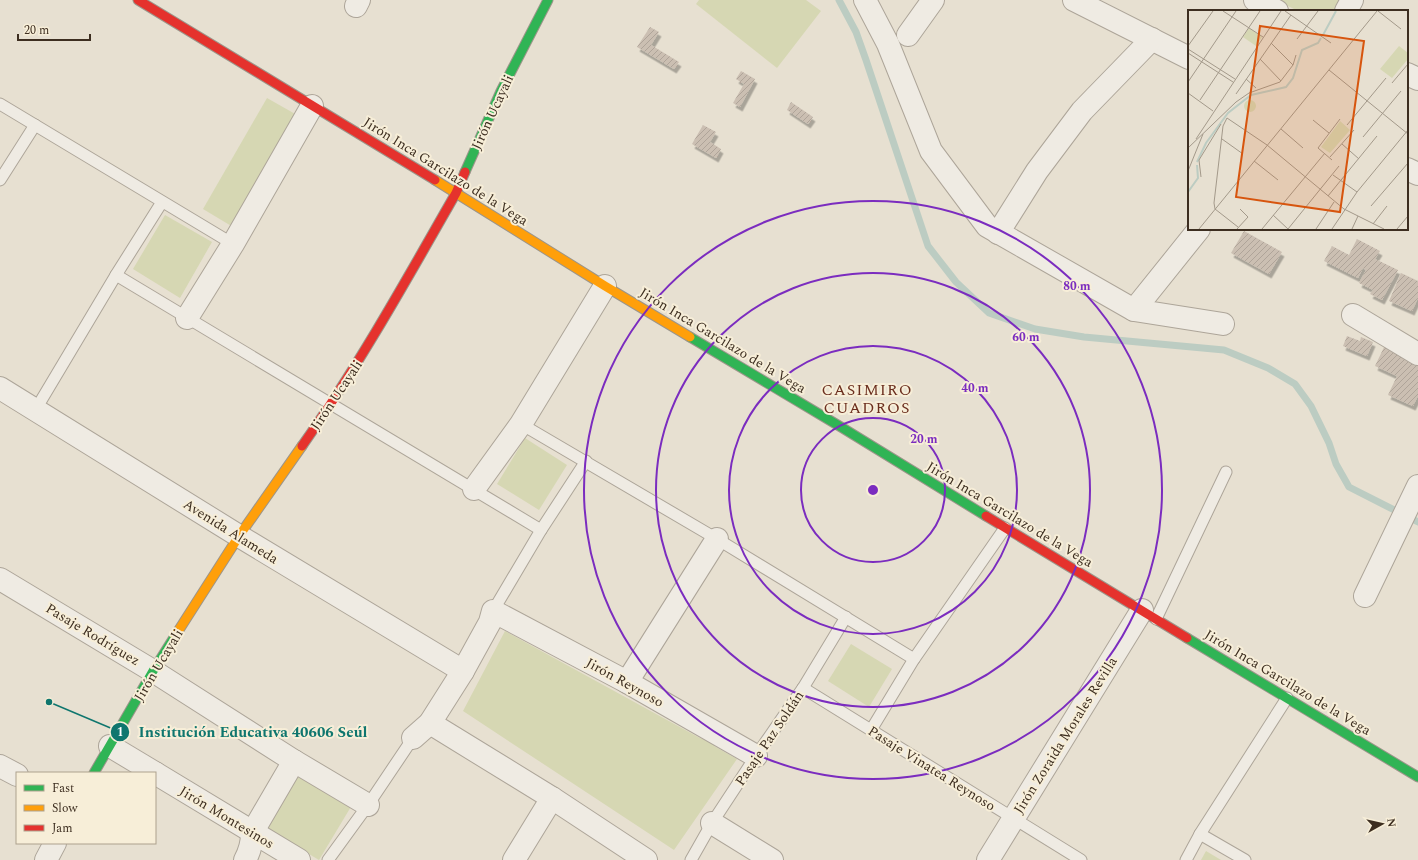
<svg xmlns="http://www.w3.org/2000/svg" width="1418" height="860" font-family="Spectral,serif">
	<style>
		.green { fill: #d6d7b3 }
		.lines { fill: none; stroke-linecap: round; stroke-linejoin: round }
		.stream { stroke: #bcccc2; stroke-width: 7 }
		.building { fill: url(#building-hatch); filter: url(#shadow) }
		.lane-casing { stroke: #ada599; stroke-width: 13 }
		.street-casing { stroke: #ada599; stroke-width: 24 }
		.fast-casing { stroke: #9c958a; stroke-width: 11 }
		.slow-casing { stroke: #9c958a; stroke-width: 11 }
		.jam-casing { stroke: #9c958a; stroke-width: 11 }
		.lane { stroke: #efebe3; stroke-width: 11 }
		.street { stroke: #efebe3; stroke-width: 22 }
		.fast { stroke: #30b455; stroke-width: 9 }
		.slow { stroke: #ff9f0a; stroke-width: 9 }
		.jam { stroke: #e5322d; stroke-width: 9 }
		.ring { fill: none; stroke: #7b2cbf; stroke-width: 2 }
		.labels { text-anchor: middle; stroke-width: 4; stroke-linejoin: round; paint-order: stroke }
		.street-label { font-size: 14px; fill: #3d2e20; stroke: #f7eed8 }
		.quarter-label { font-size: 16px; letter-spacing: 1px; fill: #6b2e1e; stroke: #f7eed8 }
		.inset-river { fill: none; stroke: #bcccc2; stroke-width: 2 }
		.inset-road { fill: none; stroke: #a3998a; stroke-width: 1 }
		.view { fill: #d7550e; fill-opacity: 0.15; stroke: #d7550e; stroke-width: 2 }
		.inset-edge { fill: none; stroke: #3d2e20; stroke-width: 2 }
		.centre { fill: #7b2cbf; stroke: #f7eed8; stroke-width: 2 }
		.ring-label { font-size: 12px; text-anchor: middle; font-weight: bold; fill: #7b2cbf; stroke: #f7eed8; stroke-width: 4; stroke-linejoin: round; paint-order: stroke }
		.leader { fill: none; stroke: #0f766e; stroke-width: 1.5 }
		.callout-dot { fill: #0f766e; stroke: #f7eed8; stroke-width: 1.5 }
		.mark-label { font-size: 12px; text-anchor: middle; font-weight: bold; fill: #fff }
		.callout-label { font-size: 15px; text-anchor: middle; font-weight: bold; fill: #0f766e; stroke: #f7eed8; stroke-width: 4; stroke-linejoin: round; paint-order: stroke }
	</style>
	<defs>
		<pattern id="building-hatch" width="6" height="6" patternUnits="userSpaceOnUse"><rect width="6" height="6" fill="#cbbfb2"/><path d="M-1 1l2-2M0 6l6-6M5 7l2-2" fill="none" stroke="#afa499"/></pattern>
		<filter id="shadow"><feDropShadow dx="2.5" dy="4.5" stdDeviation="0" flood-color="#0004"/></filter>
	</defs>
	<rect width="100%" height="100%" fill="#e7e0d1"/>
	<!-- green -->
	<g class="green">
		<path d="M699,0h107l15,11 -44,57 -81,-64z"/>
		<path d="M1276,0h68l-6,11h-40z"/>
		<path d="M267,98l30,17 -64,112 -30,-18z"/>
		<path d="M165,215l47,27 -32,56 -47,-29z"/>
		<path d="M525,438l42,27 -28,45 -42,-26z"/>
		<path d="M505,631l193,106 17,8 -1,1 23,13 -63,91 -211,-139z"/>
		<path d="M851,644l41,25 -23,38 -41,-26z"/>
		<path d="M298,772l54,33 -33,55 -55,-33z"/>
		<path d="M1206,851l15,9h-20z"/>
	</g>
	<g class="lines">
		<!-- stream -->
		<path class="stream" d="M839,0l17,32 10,28 62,186 28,36 33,31 46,16 49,8 140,13 44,18 27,16 16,22 18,37 7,21 13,23 69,35"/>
	</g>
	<!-- building -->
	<g class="building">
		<path d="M650,27l9,5 -8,13 28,17 -5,7 -37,-22z"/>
		<path d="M741,71l14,8 -15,28 -7,-4 11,-19 -8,-5z"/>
		<path d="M791,102l22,15 -5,7 -21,-14z"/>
		<path d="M703,125l13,7 -6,10 11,7 -5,9 -24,-14z"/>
		<path d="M1244,231l38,21 -13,22 -38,-21z"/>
		<path d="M1357,239l23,12 -5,8 23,11 -16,30 -12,-6 3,-4 -14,-7 7,-13 -3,-2 -5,10 -34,-17 8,-15 17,9z"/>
		<path d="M1401,273l17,8v17l-6,13 -23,-10z"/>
		<path d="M1347,336l13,5 1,-4 12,5 -6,14 -24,-10z"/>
		<path d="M1386,343l32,19v34l-5,10 -25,-11 9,-19 -22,-10z"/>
	</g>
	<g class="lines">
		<!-- lane casing -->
		<g class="lane-casing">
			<g id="lane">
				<path d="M0,104l233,140"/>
				<path d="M0,180l35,-55"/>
				<path d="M116,275l425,255"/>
				<path d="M36,409l80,-134 46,-73"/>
				<path d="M521,424l196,115 197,120"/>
				<path d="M493,611l48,-81 45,-69"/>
				<path d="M1156,619l70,-147"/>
				<path d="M803,688l278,172"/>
				<path d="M871,730l43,-71 91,-131"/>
				<path d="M1200,834l45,26"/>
				<path d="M328,860l40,-55 45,-67"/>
				<path d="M691,860l21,-37 44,-67 47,-68 43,-71"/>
				<path d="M1186,860l14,-26 87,-136"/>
			</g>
		</g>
		<!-- street casing -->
		<g class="street-casing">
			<g id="street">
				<path d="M865,0l23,44 43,107 56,75 147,84 89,14"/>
				<path d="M1074,0l115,58"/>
				<path d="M1255,0l22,11"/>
				<path d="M356,6l3,-6"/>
				<path d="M1346,11l6,-11"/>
				<path d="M908,35l25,-35"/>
				<path d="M1407,74l11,5"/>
				<path d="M1407,169l11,5"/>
				<path d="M998,233l39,-62 45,-60 70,-72"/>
				<path d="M1134,310l65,-81"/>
				<path d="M1353,315l65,39"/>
				<path d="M187,318l46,-74 79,-138"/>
				<path d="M0,388l239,148 224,135"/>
				<path d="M474,489l47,-65 84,-138"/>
				<path d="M0,579l153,92 141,90 74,44"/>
				<path d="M1365,596l53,-110"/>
				<path d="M627,682l90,-143"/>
				<path d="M430,723l122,75 94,62"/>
				<path d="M413,738l17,-15 33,-52 27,-49 3,-11 134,71 129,74"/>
				<path d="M110,746l45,27"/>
				<path d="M0,766l17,9"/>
				<path d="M155,773l144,87"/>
				<path d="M712,823l60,37"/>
				<path d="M46,860l9,-17"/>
				<path d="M245,860c5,-9 7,-17 7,-27l42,-72"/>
				<path d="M514,860l38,-62"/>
				<path d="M988,860l154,-250"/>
			</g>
		</g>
		<!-- fast casing -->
		<g class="fast-casing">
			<g id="fast">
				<path d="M465,172l36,-81 47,-91"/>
				<path d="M690,337l151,90 145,89"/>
				<path d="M1187,638l231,139"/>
				<path d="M94,773l59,-102 22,-35"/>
			</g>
		</g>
		<!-- slow casing -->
		<g class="slow-casing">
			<g id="slow">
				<path d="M435,180l170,106 85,51"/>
				<path d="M175,636l64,-100 63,-90"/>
			</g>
		</g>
		<!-- jam casing -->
		<g class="jam-casing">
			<g id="jam">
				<path d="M138,0l297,180"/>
				<path d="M302,446c57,-81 105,-167 154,-253l9,-21"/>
				<path d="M986,516l201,122"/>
			</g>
		</g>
		<!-- lane -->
		<use href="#lane" class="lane"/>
		<!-- street -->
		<use href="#street" class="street"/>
		<!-- fast -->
		<use href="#fast" class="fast"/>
		<!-- slow -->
		<use href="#slow" class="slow"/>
		<!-- jam -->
		<use href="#jam" class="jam"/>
	</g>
	<!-- distance rings -->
	<g class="ring">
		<circle cx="873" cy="490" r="72"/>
		<circle cx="873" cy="490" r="144"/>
		<circle cx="873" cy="490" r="217"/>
		<circle cx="873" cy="490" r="289"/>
	</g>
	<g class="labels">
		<!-- street labels -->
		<g class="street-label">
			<text transform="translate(492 112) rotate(-65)" y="5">Jirón Ucayali</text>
			<text transform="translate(446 171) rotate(32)" y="5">Jirón Inca Garcilazo de la Vega</text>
			<text transform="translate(723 340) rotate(31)" y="5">Jirón Inca Garcilazo de la Vega</text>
			<text transform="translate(336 395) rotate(-56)" y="5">Jirón Ucayali</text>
			<text transform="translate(1010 514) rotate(31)" y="5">Jirón Inca Garcilazo de la Vega</text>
			<text transform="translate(231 531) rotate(32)" y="5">Avenida Alameda</text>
			<text transform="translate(93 634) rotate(31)" y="5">Pasaje Rodríguez</text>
			<text transform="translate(158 665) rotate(-59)" y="5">Jirón Ucayali</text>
			<text transform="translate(625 682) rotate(29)" y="5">Jirón Reynoso</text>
			<text transform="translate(1288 682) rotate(31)" y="5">Jirón Inca Garcilazo de la Vega</text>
			<text transform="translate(1065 735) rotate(-58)" y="5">Jirón Zoraida Morales Revilla</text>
			<text transform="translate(769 738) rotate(-56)" y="5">Pasaje Paz Soldán</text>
			<text transform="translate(932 768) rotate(32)" y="5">Pasaje Vinatea Reynoso</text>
			<text transform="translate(227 817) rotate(31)" y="5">Jirón Montesinos</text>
		</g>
		<!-- quarter labels -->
		<g class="quarter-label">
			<text x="867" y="395">CASIMIRO<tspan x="867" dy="18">CUADROS</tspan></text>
		</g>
	</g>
	<!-- overview -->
	<g transform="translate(1188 10)">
		<rect width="220" height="220" fill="#e7e0d1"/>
		<path d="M61,18l13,9 -6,9 -13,-9zM211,36l9,7v6l-16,19 -12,-9zM56 96a6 6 0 1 1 12 0a6 6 0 1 1-12 0ZM152,111l10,9 -20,23 -9,-6z" fill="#d6d7b3"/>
		<path class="inset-river" d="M135,25l13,-24M9,152l9,-19 22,-30 23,-18 35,-8 7,-9 9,-28 16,-7 3,-5M0,182l10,-14 -1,-13"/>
		<path class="inset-road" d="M35,1l40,26M97,1l46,32M190,1l23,18M109,29l21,-28M83,33l22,22M0,36l25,-35M0,39l47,30M0,43l45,29M72,49l21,22M141,60l79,64M58,69l10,9M0,72l48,-71M204,73l16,-19M0,83l25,18M48,84l55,-79M12,90l60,-89M125,110l16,13M159,115l39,-47M93,119l22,19M175,127l38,-46M8,129l85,-128M34,129l21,15M154,134l17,15M0,138l48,-46 13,-9 31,-11 13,-17 3,-10M142,147l24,-27M144,150l-14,-12 22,-29M66,151l24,19M0,161l15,-37M145,165l24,17M13,167l-2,-17 22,-36M140,186l49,-60M183,196l37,-43M85,205l15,14M185,214l14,-18M50,217l-23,-18 -1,-6 9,-77 4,-8 40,27 77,64 40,20M11,219l178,-218M49,219l11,-12 -8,-8M74,219l63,-76M100,219l51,-63M128,219l18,-27M144,219l25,-37 51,-62M164,219l6,-13M209,219l11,-13"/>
		<path class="view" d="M72,16l104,15 -24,171 -104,-15z"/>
		<rect width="220" height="220" class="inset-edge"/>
	</g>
	<circle cx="873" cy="490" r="6" class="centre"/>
	<g class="ring-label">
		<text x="1077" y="290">80 m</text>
		<text x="1026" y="341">60 m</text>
		<text x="975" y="392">40 m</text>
		<text x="924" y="443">20 m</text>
	</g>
	<!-- callouts -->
	<path class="leader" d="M49 702L120 732"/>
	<g class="callout-dot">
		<circle cx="49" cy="702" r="4"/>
		<circle cx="120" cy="732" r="10"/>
	</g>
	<g class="mark-label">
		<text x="120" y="736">1</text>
	</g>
	<g class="callout-label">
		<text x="253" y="737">Institución Educativa 40606 Seúl</text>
	</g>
	<!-- legend -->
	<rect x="16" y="772" width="140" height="72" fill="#f7eed8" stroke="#ada18e"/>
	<rect x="24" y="785" width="20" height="6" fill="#30b455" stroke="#ada18e"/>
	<text x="52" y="792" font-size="12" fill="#3d2e20">Fast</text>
	<rect x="24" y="805" width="20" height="6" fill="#ff9f0a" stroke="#ada18e"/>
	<text x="52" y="812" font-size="12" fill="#3d2e20">Slow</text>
	<rect x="24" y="825" width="20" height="6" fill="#e5322d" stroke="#ada18e"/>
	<text x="52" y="832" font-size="12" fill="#3d2e20">Jam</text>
	<!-- north arrow -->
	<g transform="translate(1382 824) rotate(82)" stroke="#f7eed8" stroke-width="3" paint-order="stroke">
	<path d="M0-3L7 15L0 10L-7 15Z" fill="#3d2e20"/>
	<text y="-6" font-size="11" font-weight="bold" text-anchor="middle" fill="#3d2e20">N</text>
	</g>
	<!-- scale -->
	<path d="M18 34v6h72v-6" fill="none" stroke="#3d2e20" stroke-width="2"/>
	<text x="24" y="34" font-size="12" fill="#3d2e20" stroke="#f7eed8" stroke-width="3" paint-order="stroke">20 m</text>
</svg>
